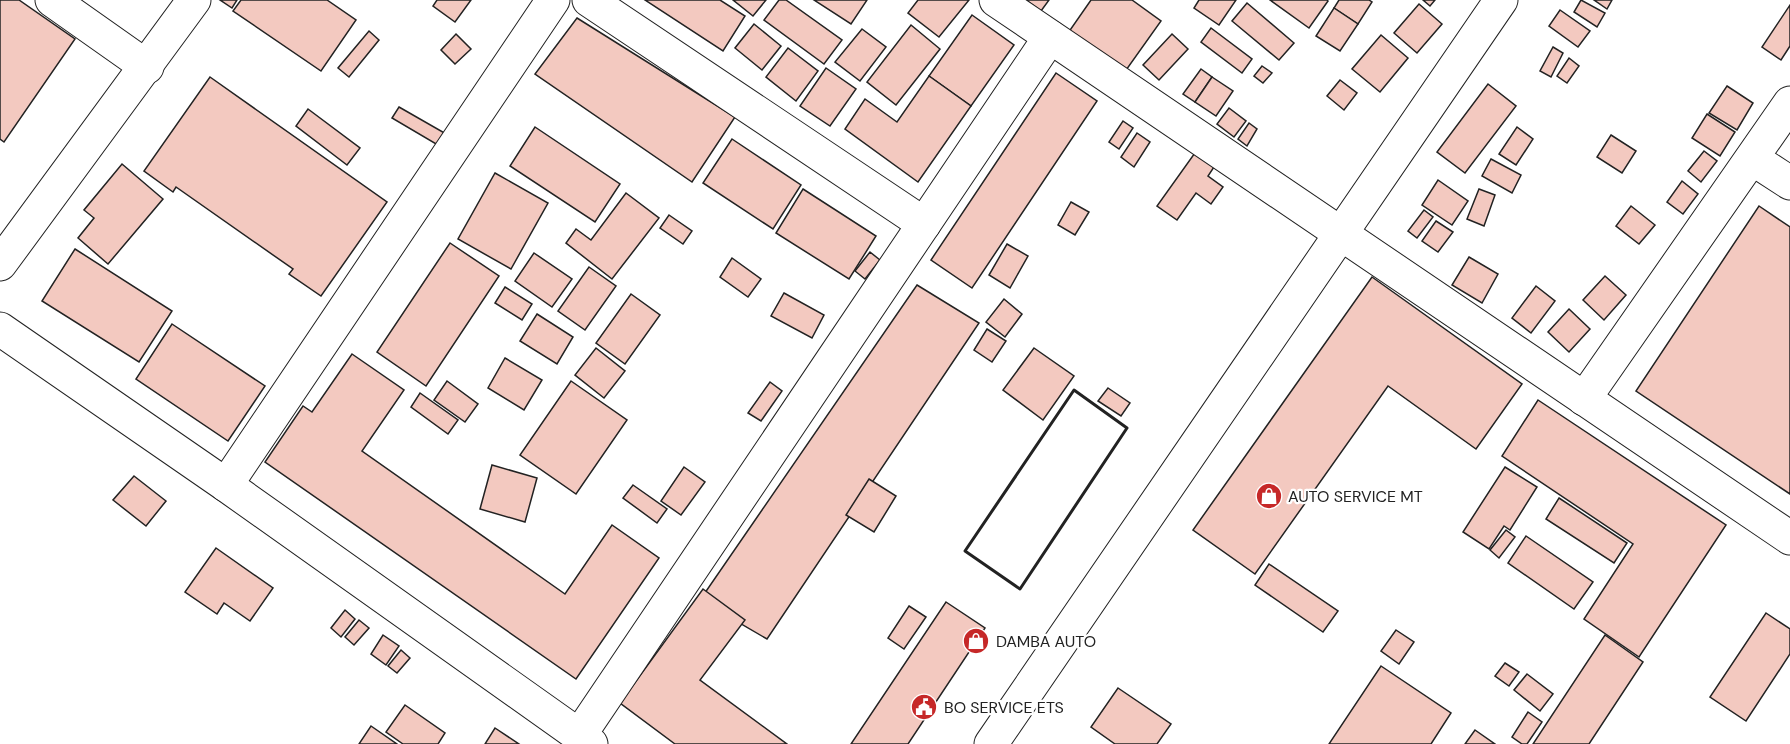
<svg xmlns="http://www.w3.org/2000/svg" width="1790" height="744" font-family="'DM Sans',sans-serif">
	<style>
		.building { fill: #f3c9c0; stroke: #222; stroke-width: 1.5 }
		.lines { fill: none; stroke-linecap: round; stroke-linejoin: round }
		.minor-casing { stroke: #222; stroke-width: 35 }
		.tertiary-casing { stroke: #222; stroke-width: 35 }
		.secondary-casing { stroke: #222; stroke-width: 35 }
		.minor { stroke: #fff; stroke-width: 33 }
		.tertiary { stroke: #fff; stroke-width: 33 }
		.secondary { stroke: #fff; stroke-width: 33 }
		.wall { stroke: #222; stroke-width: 3 }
		.labels { text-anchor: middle; stroke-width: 4.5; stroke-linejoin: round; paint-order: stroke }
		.poi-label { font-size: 16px; fill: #222; stroke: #fff; text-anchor: start }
	</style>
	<rect width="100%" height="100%" fill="#fff"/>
	<!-- building -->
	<g class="building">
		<path d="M0,0h19l56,39 -71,103 -4,-3z"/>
		<path d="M220,0h17l-5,8z"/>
		<path d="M241,0h86l29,20 -35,51 -88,-60z"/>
		<path d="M437,0h34l-16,22 -22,-16z"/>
		<path d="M645,0h75l25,16 -22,35z"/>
		<path d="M733,0h33l-13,16z"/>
		<path d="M779,0h7l56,40 -18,24 -60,-44z"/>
		<path d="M814,0h53l-16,24z"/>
		<path d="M918,0h51l-30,37 -31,-24z"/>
		<path d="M1026,0h23l-8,11z"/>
		<path d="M1091,0h41l29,21 -37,52 -56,-40z"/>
		<path d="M1199,0h37l-17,25 -25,-17z"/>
		<path d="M1270,0h57l1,1 -19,27z"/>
		<path d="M1339,0h30l3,2 -14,22 -24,-16z"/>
		<path d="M1423,0h12l-5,6z"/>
		<path d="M1581,0l24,13 -8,14 -23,-15z"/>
		<path d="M1594,0h18l-5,9z"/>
		<path d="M1247,3l47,40 -15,17 -47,-39z"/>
		<path d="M1419,4l23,20 -25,29 -23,-20z"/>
		<path d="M1790,5v41l-9,14 -19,-13z"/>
		<path d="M1334,8l24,16 -18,27 -24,-15z"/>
		<path d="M1560,10l30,21 -12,16 -29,-21z"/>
		<path d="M972,15l42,30 -43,61 -42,-30z"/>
		<path d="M577,18l158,99 -43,65 -157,-108z"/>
		<path d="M754,24l27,22 -19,24 -27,-22z"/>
		<path d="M911,25l29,24 -44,56 -29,-23z"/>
		<path d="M1211,28l41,31 -10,14 -41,-31z"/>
		<path d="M862,29l24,18 -26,34 -25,-19z"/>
		<path d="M369,31l10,9 -30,37 -11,-9z"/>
		<path d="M456,34l15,15 -16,15 -14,-14z"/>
		<path d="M1172,34l16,15 -29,31 -16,-15z"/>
		<path d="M1381,35l27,23 -28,34 -28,-23z"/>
		<path d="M1553,47l10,6 -12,24 -11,-6z"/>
		<path d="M788,48l30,23 -22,30 -30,-24z"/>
		<path d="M1569,58l10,8 -12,17 -10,-7z"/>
		<path d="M1262,66l10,7 -9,10 -9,-7z"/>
		<path d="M826,68l30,21 -26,37 -30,-20z"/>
		<path d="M1201,69l11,8 -17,25 -12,-8z"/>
		<path d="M1056,73l41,28 -125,187 -41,-28z"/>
		<path d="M929,76l42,30 -53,76 -73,-53 20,-30 32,23z"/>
		<path d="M210,77l177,125 -66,94 -32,-22 4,-5 -117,-82 -3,5 -29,-21z"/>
		<path d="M1212,77l21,14 -17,25 -21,-14z"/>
		<path d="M1340,80l17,13 -13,17 -17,-14z"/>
		<path d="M1488,84l28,22 -51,67 -28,-21z"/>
		<path d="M1727,86l26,17 -16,27 -28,-17z"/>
		<path d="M399,107l56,32 -7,12 -56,-33z"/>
		<path d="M1229,108l17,13 -12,16 -17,-13z"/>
		<path d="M308,109l52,39 -13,17 -51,-39z"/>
		<path d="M1707,114l28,18 -15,24 -28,-18z"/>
		<path d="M1123,121l10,7 -14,21 -10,-7z"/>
		<path d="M1249,123l8,6 -10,17 -9,-7z"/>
		<path d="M535,127l85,57 -25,38 -85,-56z"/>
		<path d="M1517,127l16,12 -17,26 -17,-11z"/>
		<path d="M1137,133l13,9 -16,25 -13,-10z"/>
		<path d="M1611,135l25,16 -14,22 -25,-16z"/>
		<path d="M732,139l69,46 -28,44 -70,-46z"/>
		<path d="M1197,150l19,14 -8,12 15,11 -12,17 -15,-11 -19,27 -20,-14z"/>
		<path d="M1704,151l13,10 -16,21 -13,-11z"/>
		<path d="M1491,159l30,16 -9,18 -30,-17z"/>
		<path d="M122,164l41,35 -55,65 -30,-26 16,-20 -10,-8z"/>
		<path d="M495,173l53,30 -37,66 -53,-30z"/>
		<path d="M1438,180l30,21 -16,24 -30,-20z"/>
		<path d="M1682,181l16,13 -15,20 -16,-12z"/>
		<path d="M803,189l73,47 -27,43 -73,-46z"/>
		<path d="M1479,189l16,6 -11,31 -17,-7z"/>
		<path d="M626,193l33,25 -47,61 -46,-36 10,-14 15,11z"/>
		<path d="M1071,202l18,10 -14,23 -17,-10z"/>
		<path d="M1631,206l24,19 -16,19 -23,-18z"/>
		<path d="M1759,206l31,21v267l-154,-103z"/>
		<path d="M1424,210l9,7 -16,21 -9,-7z"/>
		<path d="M669,215l23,16 -9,13 -23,-16z"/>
		<path d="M1436,221l17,11 -15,20 -16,-11z"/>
		<path d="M450,243l49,33 -73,110 -49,-34z"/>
		<path d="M1007,244l21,12 -18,32 -21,-13z"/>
		<path d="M75,249l97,62 -33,51 -97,-61z"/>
		<path d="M870,252l10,8 -15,19 -10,-8z"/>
		<path d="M534,253l38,26 -20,28 -37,-26z"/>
		<path d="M1469,257l29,17 -16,29 -30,-18z"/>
		<path d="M732,258l29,21 -13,18 -28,-20z"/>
		<path d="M589,267l27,19 -31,44 -27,-19z"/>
		<path d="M1605,276l21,19 -22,25 -21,-20z"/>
		<path d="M1372,277l150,107 -46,65 -88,-63 -133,188 -62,-44z"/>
		<path d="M917,285l62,38 -212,316 -67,-39z"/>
		<path d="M1536,286l19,15 -24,32 -19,-15z"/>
		<path d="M505,287l27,17 -10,16 -27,-17z"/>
		<path d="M784,293l40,22 -12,23 -41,-22z"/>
		<path d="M631,294l29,21 -35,49 -29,-21z"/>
		<path d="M1004,299l18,15 -17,23 -19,-15z"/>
		<path d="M1569,309l21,20 -21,23 -21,-20z"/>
		<path d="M537,314l36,23 -16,27 -37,-23z"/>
		<path d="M172,324l93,62 -37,55 -92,-62z"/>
		<path d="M987,329l19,12 -14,21 -18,-12z"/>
		<path d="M596,348l29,23 -21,27 -29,-23z"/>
		<path d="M1034,348l40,28 -31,44 -40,-30z"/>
		<path d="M352,354l52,36 -42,61 203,143 47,-69 47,33 -83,121 -311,-217 38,-56 9,6z"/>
		<path d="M505,358l37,22 -18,30 -36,-22z"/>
		<path d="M447,381l31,23 -13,18 -31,-22z"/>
		<path d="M571,381l56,39 -51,74 -56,-39z"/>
		<path d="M770,382l12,9 -21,30 -13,-8z"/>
		<path d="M1108,388l22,15 -9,13 -23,-15z"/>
		<path d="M420,393l38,27 -10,14 -37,-27z"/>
		<path d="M1538,400l188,125 -87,132 -55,-38 49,-75 -131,-88z"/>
		<path d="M492,465l45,13 -12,44 -45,-13z"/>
		<path d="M684,467l21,15 -24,33 -20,-14z"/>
		<path d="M1505,467l32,20 -27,43 -6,-4 -15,23 -26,-17z"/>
		<path d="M134,476l32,25 -20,25 -33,-26z"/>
		<path d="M869,479l27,17 -22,36 -28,-17z"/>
		<path d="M633,485l34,24 -10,14 -34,-25z"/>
		<path d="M1559,498l68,45 -13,20 -68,-44z"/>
		<path d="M1506,530l9,7 -16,21 -9,-8z"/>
		<path d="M1526,536l67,46 -19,27 -66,-46z"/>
		<path d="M216,548l57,40 -23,33 -26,-18 -7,11 -32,-22z"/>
		<path d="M1269,564l69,47 -15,21 -68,-47z"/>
		<path d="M703,589l42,31 -45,60 87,64h-112l-55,-41z"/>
		<path d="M946,602l39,26 -77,116h-57z"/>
		<path d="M909,606l17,11 -22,32 -16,-11z"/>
		<path d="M345,610l10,9 -14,18 -10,-9z"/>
		<path d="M1766,613l24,16v25l-44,67 -36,-24z"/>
		<path d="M359,620l10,8 -15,17 -9,-8z"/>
		<path d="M1396,630l18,12 -15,22 -18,-13z"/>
		<path d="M383,635l16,11 -13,19 -15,-11z"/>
		<path d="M1605,635l38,27 -54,82h-56z"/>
		<path d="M401,650l9,8 -13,15 -9,-7z"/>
		<path d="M1505,663l14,9 -10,14 -14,-10z"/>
		<path d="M1381,666l70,47 -20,31h-102z"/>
		<path d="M1527,674l26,20 -13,17 -26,-21z"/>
		<path d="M1118,688l53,36 -14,20h-42l-24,-17z"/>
		<path d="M405,705l40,28 -7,11h-35l-17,-12z"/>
		<path d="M1528,712l14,10 -15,22h-5l-10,-7z"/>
		<path d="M371,726l26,18h-38z"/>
		<path d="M495,728l24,16h-34z"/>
		<path d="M1475,730l20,14h-30z"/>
	</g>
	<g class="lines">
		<!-- minor casing -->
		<g class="minor-casing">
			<g id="minor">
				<path d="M52,0l95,67"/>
				<path d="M589,0l335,224"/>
				<path d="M996,0l794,538"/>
				<path d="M1753,159l37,24"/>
				<path d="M0,264l194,-264"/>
				<path d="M1584,399l206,-296"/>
				<path d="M226,485l327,-485"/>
				<path d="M579,736l471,-699"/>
			</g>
		</g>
		<!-- tertiary casing -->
		<g class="tertiary-casing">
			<path id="tertiary" d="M991,744l510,-744"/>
		</g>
		<!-- secondary casing -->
		<g class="secondary-casing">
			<path id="secondary" d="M0,329l226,156 365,259"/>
		</g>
		<!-- minor -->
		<use href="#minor" class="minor"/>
		<!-- tertiary -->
		<use href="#tertiary" class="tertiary"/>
		<!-- secondary -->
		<use href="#secondary" class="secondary"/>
		<!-- wall -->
		<path class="wall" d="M1074,390l53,38 -107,161 -55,-38z"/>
	</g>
	<!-- icons -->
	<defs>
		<g id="shop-disc" transform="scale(1.35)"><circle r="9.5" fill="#c62828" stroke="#fff"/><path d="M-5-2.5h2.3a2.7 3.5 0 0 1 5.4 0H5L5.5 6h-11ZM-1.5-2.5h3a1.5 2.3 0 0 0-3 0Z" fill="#fff"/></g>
		<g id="civic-disc" transform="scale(1.35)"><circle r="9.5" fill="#c62828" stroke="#fff"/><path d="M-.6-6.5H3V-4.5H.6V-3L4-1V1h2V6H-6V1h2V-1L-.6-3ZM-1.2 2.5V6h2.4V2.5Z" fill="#fff"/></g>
	</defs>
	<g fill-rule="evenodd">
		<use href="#shop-disc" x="1269" y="496"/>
		<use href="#shop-disc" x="976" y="641"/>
		<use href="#civic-disc" x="924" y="707"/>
	</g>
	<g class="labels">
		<!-- poi labels -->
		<g class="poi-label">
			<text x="1288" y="502">AUTO SERVICE MT</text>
			<text x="996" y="647">DAMBA AUTO</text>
			<text x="944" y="713">BO SERVICE ETS</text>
		</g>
	</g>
</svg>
